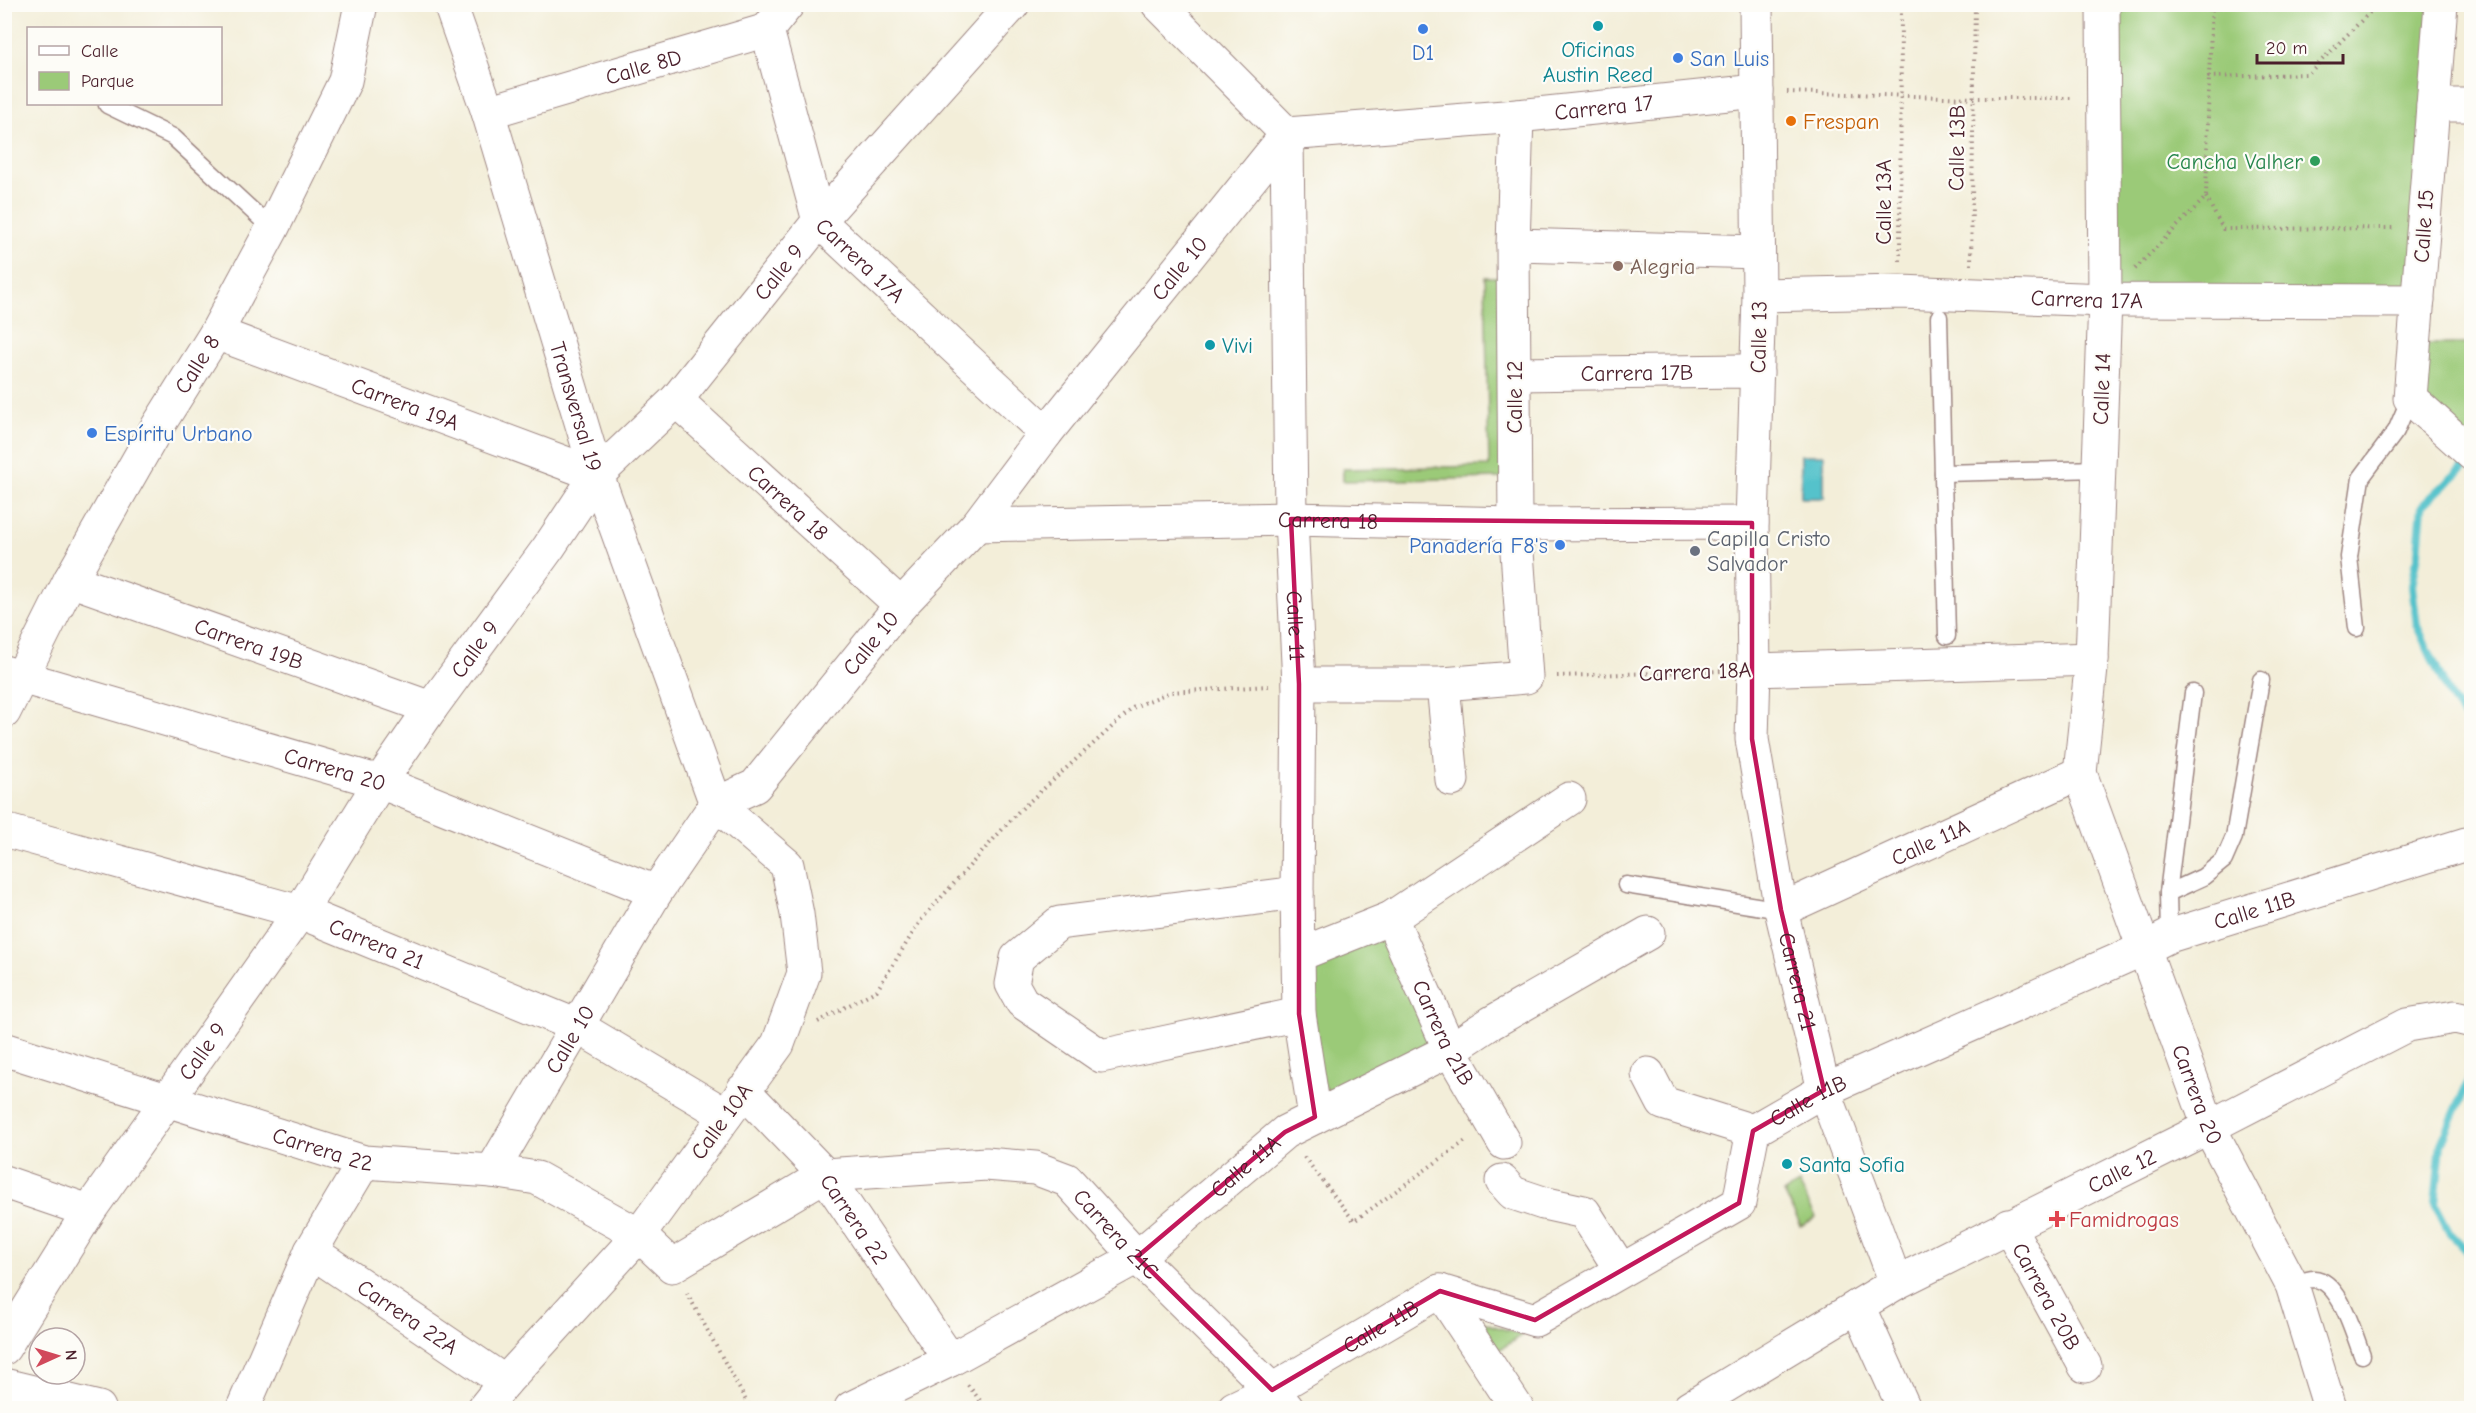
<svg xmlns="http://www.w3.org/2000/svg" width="2476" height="1413" font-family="'Comic Neue',sans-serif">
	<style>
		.green { fill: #9bca78; stroke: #727452; stroke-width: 1.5 }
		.water { fill: #55c2cb; stroke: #50707b; stroke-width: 1.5 }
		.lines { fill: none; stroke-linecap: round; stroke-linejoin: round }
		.stream { stroke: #55c2cb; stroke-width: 8 }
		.service-casing { stroke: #9e8682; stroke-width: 19 }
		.minor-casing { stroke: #9e8682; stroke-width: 35 }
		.tertiary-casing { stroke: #9e8682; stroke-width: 35 }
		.path { stroke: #9e8682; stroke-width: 4; stroke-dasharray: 1.5 4.5; stroke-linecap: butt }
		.service { stroke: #fff; stroke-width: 16 }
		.minor { stroke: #fff; stroke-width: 33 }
		.tertiary { stroke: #fff; stroke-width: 33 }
		.marked { fill: none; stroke: #c2185b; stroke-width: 4.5; stroke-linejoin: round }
		.culture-dot { fill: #0f9aa8; stroke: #fdfcf7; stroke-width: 2 }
		.shop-dot { fill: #3f7fe0; stroke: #fdfcf7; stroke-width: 2 }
		.food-dot { fill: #e8710a; stroke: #fdfcf7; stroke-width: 2 }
		.leisure-dot { fill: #2e9e5b; stroke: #fdfcf7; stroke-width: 2 }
		.education-dot { fill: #8d6e63; stroke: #fdfcf7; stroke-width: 2 }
		.worship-dot { fill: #6b7280; stroke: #fdfcf7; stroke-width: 2 }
		.health-dot { fill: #e0444e; stroke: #fdfcf7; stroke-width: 2 }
		.labels { text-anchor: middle; stroke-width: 4.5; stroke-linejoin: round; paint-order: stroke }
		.culture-label { font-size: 22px; fill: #0d838f; stroke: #fdfcf7; text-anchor: start }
		.shop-label { font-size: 22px; fill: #366cbe; stroke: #fdfcf7; text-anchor: start }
		.street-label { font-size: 22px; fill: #4a1f2b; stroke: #fdfcf7 }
		.food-label { font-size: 22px; fill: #c56008; stroke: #fdfcf7; text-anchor: start }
		.leisure-label { font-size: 22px; fill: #27864d; stroke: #fdfcf7; text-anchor: end }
		.education-label { font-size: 22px; fill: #785e54; stroke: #fdfcf7; text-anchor: start }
		.worship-label { font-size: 22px; fill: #5b616d; stroke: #fdfcf7; text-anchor: start }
		.health-label { font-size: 22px; fill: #be3a42; stroke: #fdfcf7; text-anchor: start }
	</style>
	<rect width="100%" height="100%" fill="#fdfcf7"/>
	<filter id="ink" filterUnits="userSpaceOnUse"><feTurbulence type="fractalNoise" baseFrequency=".0167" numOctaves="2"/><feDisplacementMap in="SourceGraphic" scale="12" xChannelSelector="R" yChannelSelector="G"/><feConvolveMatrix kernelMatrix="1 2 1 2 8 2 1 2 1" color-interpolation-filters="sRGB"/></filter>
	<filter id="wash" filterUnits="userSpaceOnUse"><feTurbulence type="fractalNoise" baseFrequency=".008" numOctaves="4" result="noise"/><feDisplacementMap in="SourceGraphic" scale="24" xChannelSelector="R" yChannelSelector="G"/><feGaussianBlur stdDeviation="1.35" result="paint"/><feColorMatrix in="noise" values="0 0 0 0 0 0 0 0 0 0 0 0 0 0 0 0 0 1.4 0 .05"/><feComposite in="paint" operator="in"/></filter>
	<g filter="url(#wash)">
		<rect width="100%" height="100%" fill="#f3eed9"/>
		<!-- green -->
		<g class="green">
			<path d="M2103,5h338l-23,296 -313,-1z"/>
			<path d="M1485,277h16l4,201 -162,3v-12l146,-3z"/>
			<path d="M2416,344h55v110l-61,-56z"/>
			<path d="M1391,918l59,132 -135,67 -17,-162z"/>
			<path d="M1799,1184l17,34 -15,8 -17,-34z"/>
			<path d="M1472,1319l51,16 -29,18z"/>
		</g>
		<!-- water -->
		<rect class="water" x="1801" y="455" width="23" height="43"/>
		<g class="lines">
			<!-- stream -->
			<g class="stream">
				<path d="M2471,460l-49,46 -4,47 -6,33 5,40 33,71 22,29"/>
				<path d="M2472,1067l-3,13 -28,64 -6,60 15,29 22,23"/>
			</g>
		</g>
	</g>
	<g filter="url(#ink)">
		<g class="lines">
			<!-- service casing -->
			<g class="service-casing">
				<g id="service">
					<path d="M107,105l66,32 99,92"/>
					<path d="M1939,317l8,319"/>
					<path d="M1943,473l155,-4"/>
					<path d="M2357,628l-8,-71 12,-79 35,-47 14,-33"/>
					<path d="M1626,885l155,25"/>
					<path d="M2168,893l25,-200"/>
					<path d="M2169,936l-1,-43 35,-16 21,-17 10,-23 27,-157"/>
					<path d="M2292,1285c6,-2 15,-6 22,-6 26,1 40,56 48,76"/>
				</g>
			</g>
			<!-- minor casing -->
			<g class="minor-casing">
				<g id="minor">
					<path id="s1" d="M450,4l38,108 109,363 119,329 71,61 10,49 7,59 -26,71 -139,191 -134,147 -21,26"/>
					<path id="s2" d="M1158,4l129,130 230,-18 240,-25"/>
					<path id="s3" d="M1756,4l3,291 -7,228 2,147 -2,69 29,171 43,180 72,193"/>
					<path d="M2441,4l-31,394 62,56"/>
					<path id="s4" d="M767,30l52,191 227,212"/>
					<path d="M2433,105h39"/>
					<path id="s5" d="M488,112l279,-82 21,-26"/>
					<path id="s6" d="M1287,134l4,385 8,165 -2,209 2,121 16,103"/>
					<path d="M1513,245l245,7"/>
					<path id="s7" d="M1759,295l141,-3 205,8 313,1"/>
					<path id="s8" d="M216,333l381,142"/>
					<path id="s9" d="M1515,374l226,-3 16,2"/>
					<path id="s10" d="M676,400l225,205"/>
					<path id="s11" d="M977,525l314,-6 224,5 237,-1"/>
					<path id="s12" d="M70,580l361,128"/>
					<path d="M1754,670l338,-11"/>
					<path id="s13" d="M4,672l376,110 276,110"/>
					<path d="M1299,684h144l83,-7 -11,-153 -2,-279 4,-129"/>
					<path d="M1443,684l9,96"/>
					<path id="s14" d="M4,830l296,82 275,113 151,90"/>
					<path d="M1297,893l-238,30 -42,35 -5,26 10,18 79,54 198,-42"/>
					<path id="s15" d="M1781,910l299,-137"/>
					<path id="s16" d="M1391,918l59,132 54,93"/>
					<path d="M1298,955l93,-37 178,-119"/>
					<path id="s17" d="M4,1049l360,113 128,9 45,7 102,57 33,31 153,-91 161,-11 49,4 32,12 70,77 135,133 15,18"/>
					<path d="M1648,1074l15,29 90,28"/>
					<path id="s18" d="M743,1090l82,85 125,185"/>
					<path id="s19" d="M492,1171l164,-279 60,-88 39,-18 146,-181 76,-80 69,-92 241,-299"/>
					<path d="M1502,1181l11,12 30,10 41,9 37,58"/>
					<path d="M4,1182l85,29"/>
					<path id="s20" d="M2008,1225l77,141"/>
					<path id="s21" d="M311,1251l194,131"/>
					<path d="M1440,1291l77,117"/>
					<path d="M1858,1306l46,102"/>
					<path id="s22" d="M4,1348l85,-137 211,-299 80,-130 51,-74 118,-161 48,-72 79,-75 143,-179 194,-217"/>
					<path d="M4,1385l95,23"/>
					<path d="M243,1408l68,-157 53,-89"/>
					<path id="s23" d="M851,1408l99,-48 187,-103 148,-125 165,-82 41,-27 157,-90"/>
					<path id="s24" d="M1234,1408l38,-18 168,-99 95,29 204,-117 14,-72 71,-41 319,-141 26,-13 297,-92"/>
					<path id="s25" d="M1689,1408l207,-125 313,-156"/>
				</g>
			</g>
			<!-- tertiary casing -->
			<g class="tertiary-casing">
				<g id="tertiary">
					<path id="s26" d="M2103,4l2,296 -13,359 -12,114 129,354 83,158 38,123"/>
					<path id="s27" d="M4,712l66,-132 86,-151 60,-96 56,-104 73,-148 16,-77"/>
					<path d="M2209,1127l198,-102 48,-8 17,4"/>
				</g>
			</g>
			<!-- path -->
			<g class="path">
				<path d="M2212,4l-3,73 99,-3 70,-70"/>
				<path d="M1787,92l187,6h99"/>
				<path d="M2206,197l17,32 170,-1"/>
				<path d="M1900,261l1,-257"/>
				<path d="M1971,265l4,-261"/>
				<path d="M2135,269l71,-72 3,-120"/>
				<path d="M1557,676l166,-5"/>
				<path d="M818,1022l59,-32 44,-70 97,-108 116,-105 36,-15 99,-6"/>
				<path d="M1304,1157l50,64 113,-81"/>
				<path d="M687,1293l63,115"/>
				<path d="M968,1385l18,23"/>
			</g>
			<!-- service -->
			<use href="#service" class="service"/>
			<!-- minor -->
			<use href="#minor" class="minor"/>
			<!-- tertiary -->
			<use href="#tertiary" class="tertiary"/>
		</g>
	</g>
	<!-- marked area -->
	<path class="marked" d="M1291,519l461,4v216l29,171 43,180 -71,41 -14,72 -204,117 -95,-29 -168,99 -135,-133 148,-125 30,-15 -16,-103v-330z"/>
	<!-- markers -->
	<g class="culture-dot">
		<circle cx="1598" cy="26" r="6"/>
		<circle cx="1210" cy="345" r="6"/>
		<circle cx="1787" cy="1164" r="6"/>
	</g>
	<g class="shop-dot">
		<circle cx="1423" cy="29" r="6"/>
		<circle cx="1678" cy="58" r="6"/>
		<circle cx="92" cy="433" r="6"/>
		<circle cx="1560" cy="545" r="6"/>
	</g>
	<circle class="food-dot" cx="1791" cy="121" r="6"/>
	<circle class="leisure-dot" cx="2315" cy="161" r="6"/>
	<circle class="education-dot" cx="1618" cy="266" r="6"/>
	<circle class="worship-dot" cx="1695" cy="551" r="6"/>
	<path class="health-dot" d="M2054 1210h6v6h6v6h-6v6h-6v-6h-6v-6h6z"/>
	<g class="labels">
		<!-- culture labels -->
		<g class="culture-label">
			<text x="1598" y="57" text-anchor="middle">Oficinas<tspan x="1598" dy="25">Austin Reed</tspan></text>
			<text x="1222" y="353">Vivi</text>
			<text x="1799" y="1172">Santa Sofia</text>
		</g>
		<!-- shop labels -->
		<g class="shop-label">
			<text x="1423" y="60" text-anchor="middle">D1</text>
			<text x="1690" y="66">San Luis</text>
			<text x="104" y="441">Espíritu Urbano</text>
			<text x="1548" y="553" text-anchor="end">Panadería F8's</text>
		</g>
		<!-- street labels -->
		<g class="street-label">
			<text dy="8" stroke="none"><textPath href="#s5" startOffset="162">Calle 8D</textPath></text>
			<text dy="8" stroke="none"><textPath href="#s2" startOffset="501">Carrera 17</textPath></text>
			<text transform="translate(1956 148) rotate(-89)" y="8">Calle 13B</text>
			<text transform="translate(1883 202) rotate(-90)" y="8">Calle 13A</text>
			<text transform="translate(2423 226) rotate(-86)" y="8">Calle 15</text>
			<text dy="8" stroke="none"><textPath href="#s4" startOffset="255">Carrera 17A</textPath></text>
			<text dy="8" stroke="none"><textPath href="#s19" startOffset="1143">Calle 10</textPath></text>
			<text dy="8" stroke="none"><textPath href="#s22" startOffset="1329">Calle 9</textPath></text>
			<text dy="8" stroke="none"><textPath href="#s7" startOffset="328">Carrera 17A</textPath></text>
			<text transform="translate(1758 337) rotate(-89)" y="8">Calle 13</text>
			<text dy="8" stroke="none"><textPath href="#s27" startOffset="398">Calle 8</textPath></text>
			<text dy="8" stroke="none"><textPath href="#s9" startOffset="122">Carrera 17B</textPath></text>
			<text transform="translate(2101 389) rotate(-88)" y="8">Calle 14</text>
			<text transform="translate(1514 397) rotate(-90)" y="8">Calle 12</text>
			<text dy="8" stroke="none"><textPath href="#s8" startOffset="202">Carrera 19A</textPath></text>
			<text dy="8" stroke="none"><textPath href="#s1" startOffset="422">Transversal 19</textPath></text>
			<text dy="8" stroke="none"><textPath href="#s10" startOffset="152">Carrera 18</textPath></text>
			<text dy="8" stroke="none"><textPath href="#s11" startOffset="351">Carrera 18</textPath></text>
			<text dy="8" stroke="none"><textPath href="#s6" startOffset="492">Calle 11</textPath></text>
			<text dy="8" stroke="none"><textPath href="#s19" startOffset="657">Calle 10</textPath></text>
			<text dy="8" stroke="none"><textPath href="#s12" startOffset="190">Carrera 19B</textPath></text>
			<text dy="8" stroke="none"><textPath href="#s22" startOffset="843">Calle 9</textPath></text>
			<text transform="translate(1695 671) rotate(-2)" y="8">Carrera 18A</text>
			<text dy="8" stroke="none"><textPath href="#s13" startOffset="345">Carrera 20</textPath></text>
			<text dy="8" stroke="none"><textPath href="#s15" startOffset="164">Calle 11A</textPath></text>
			<text dy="8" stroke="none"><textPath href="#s24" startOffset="1194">Calle 11B</textPath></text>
			<text dy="8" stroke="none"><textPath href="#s14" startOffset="390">Carrera 21</textPath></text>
			<text dy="8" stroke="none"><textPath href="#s3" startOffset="982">Carrera 21</textPath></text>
			<text dy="8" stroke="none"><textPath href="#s16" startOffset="126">Carrera 21B</textPath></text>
			<text dy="8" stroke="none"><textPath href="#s19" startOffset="153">Calle 10</textPath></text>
			<text dy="8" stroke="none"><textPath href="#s22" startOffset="357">Calle 9</textPath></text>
			<text dy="8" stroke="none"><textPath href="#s26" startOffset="1112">Carrera 20</textPath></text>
			<text dy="8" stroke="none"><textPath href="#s24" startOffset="708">Calle 11B</textPath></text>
			<text transform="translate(721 1121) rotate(-54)" y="8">Calle 10A</text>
			<text dy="8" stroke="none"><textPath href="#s17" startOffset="334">Carrera 22</textPath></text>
			<text dy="8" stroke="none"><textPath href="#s23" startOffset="465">Calle 11A</textPath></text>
			<text dy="8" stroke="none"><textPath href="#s25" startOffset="494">Calle 12</textPath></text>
			<text dy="8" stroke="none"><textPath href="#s18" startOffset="171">Carrera 22</textPath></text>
			<text dy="8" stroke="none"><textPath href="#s17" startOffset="1209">Carrera 21C</textPath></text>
			<text dy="8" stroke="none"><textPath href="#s20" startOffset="81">Carrera 20B</textPath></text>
			<text dy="8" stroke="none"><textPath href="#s21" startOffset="117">Carrera 22A</textPath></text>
			<text dy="8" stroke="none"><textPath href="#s24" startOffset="168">Calle 11B</textPath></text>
		</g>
		<!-- food labels -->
		<g class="food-label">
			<text x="1803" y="129">Frespan</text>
		</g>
		<!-- leisure labels -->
		<g class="leisure-label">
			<text x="2303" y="169">Cancha Valher</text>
		</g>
		<!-- education labels -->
		<g class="education-label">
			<text x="1630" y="274">Alegria</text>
		</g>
		<!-- worship labels -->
		<g class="worship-label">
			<text x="1707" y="546">Capilla Cristo<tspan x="1707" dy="25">Salvador</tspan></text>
		</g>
		<!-- health labels -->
		<g class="health-label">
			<text x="2069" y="1227">Famidrogas</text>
		</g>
	</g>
	<!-- margin -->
	<rect width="2476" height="1413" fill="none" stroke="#fdfcf7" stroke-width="24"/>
	<!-- legend -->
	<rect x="27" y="27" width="195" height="78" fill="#fdfcf7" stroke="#b5a4a5" stroke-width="1.5"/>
	<rect x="39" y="46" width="30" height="9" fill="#ffffff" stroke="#b5a4a5" stroke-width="1.5"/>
	<text x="81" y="57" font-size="18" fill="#4a1f2b">Calle</text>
	<rect x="39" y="72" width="30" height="18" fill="#9bca78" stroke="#b5a4a5" stroke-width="1.5"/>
	<text x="81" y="87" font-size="18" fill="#4a1f2b">Parque</text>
	<!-- north arrow -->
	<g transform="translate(57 1356) rotate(86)"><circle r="28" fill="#fdfcf7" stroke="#b5a4a5" stroke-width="1.5"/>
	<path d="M0-4.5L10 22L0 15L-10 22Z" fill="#d1495b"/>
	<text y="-9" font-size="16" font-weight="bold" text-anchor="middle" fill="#4a1f2b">N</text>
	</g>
	<!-- scale -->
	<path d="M2257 54v9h86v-9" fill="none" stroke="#4a1f2b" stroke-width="3"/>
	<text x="2266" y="54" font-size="18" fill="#4a1f2b" stroke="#fdfcf7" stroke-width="4.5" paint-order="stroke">20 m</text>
</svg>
